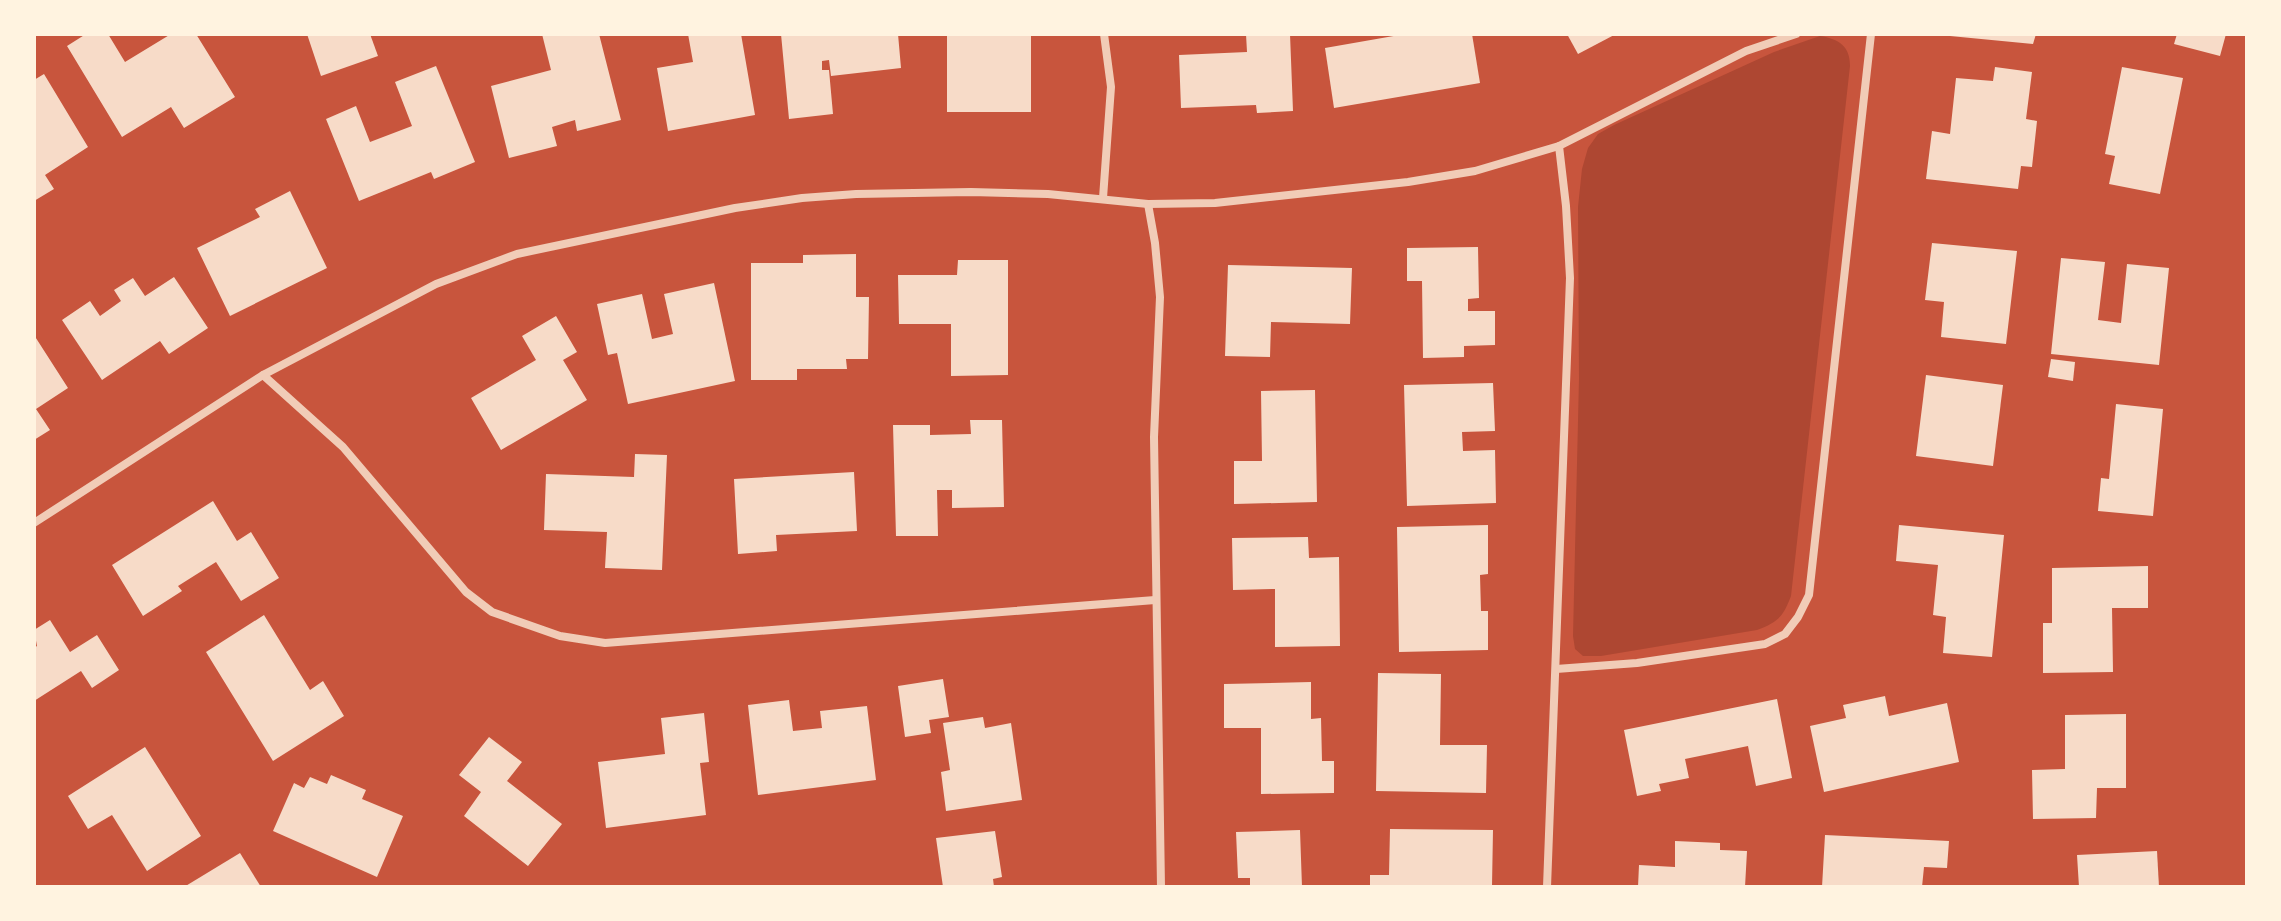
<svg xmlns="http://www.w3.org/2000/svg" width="2281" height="921" font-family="Quicksand,sans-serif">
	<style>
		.green { fill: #ae4732 }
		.building { fill: #f7dbc8 }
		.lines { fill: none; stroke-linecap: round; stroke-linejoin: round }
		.minor { stroke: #f1ccb7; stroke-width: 8 }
	</style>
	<rect width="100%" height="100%" fill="#c8553d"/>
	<!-- green -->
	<path class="green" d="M1820,36c19,3 30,10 30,30l-59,530c-8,21 -13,26 -34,34l-156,26h-18l-8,-7 -2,-13 6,-258 -1,-171 4,-38 6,-21 10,-14 16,-9 160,-73z"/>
	<!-- building -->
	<g class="building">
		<path d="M86,34h22l17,28 46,-28h25l39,63 -51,31 -13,-21 -49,30 -55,-91z"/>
		<path d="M307,34h63l8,22 -57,20z"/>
		<path d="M542,34h57l22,86 -44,11 -2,-11 -23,7 5,19 -48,12 -18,-72 60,-16z"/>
		<path d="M688,34h53l14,81 -87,16 -11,-63 36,-6z"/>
		<path d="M781,34h117l3,34 -70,8 -2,-16 -7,1v9h7l4,44 -44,5z"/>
		<rect x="947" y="34" width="84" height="78"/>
		<path d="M1246,34h44l3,77 -36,2 -1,-8 -75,3 -2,-53 68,-3z"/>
		<path d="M1405,34h67l8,49 -146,25 -9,-60z"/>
		<path d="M1567,34h49l-38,20z"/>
		<path d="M1950,34h86l-3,10 -83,-8z"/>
		<path d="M2177,34h49l-6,22 -46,-12z"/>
		<path d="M436,66l39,96 -41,17 -3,-7 -72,29 -33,-82 30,-13 14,36 42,-16 -17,-44z"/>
		<path d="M1995,67l37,5 -6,47 11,2 -5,46 -11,-1 -3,23 -92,-10 6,-48 18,3 6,-56 37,3z"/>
		<path d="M2122,67l61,11 -23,116 -51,-10 6,-28 -10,-2z"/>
		<path d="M44,74l44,73 -43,28 9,14 -20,12v-121z"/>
		<path d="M290,191l37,77 -97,48 -33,-68 63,-31 -5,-8z"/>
		<path d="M1932,243l85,8 -11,93 -65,-7 3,-35 -19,-2z"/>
		<path d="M1478,247l1,51 -11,1v12h27v34l-31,1v11l-41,1 -1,-77h-15v-33z"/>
		<path d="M856,254v43h13l-1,62h-22l1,10h-50v11h-46v-117h52v-8z"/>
		<path d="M2061,258l44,4 -7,58 23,3 6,-59 42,4 -10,97 -108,-11z"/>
		<path d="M958,260h50v115l-57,1v-52h-52l-1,-49h59z"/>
		<path d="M1228,265l124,3 -2,56 -79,-2 -1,35 -45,-1z"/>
		<path d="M174,277l34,51 -39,26 -9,-13 -58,39 -40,-60 28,-19 10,15 21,-15 -7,-11 19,-12 12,18z"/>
		<path d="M714,283l21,98 -107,23 -11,-51 -9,2 -11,-51 45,-10 10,45 21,-5 -9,-40z"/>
		<path d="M556,316l21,36 -14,8 24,40 -86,50 -30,-52 65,-38 -14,-24z"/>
		<path d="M34,335l34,53 -32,21 14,21 -16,10z"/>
		<path d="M2051,359l24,3 -2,19 -25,-4z"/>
		<path d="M1926,375l77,10 -10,81 -77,-10z"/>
		<path d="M1493,383l2,48 -33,1 1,19 32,-1 1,53 -89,3 -3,-121z"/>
		<path d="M1315,390l2,112 -83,2v-43h28l-1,-70z"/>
		<path d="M2116,404l47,5 -10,107 -55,-5 3,-33 8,1z"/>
		<path d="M970,420h32l2,87 -52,1v-18h-15l1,46h-42l-3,-111h37v10l41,-1z"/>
		<path d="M635,454l32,1 -5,115 -57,-2 2,-36 -63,-2 2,-56 88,3z"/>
		<path d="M854,472l3,59 -81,4 1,16 -39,3 -4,-75z"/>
		<path d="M213,501l24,40 14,-9 28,46 -38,23 -25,-39 -38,24 4,5 -39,25 -31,-51z"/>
		<path d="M1488,525v49l-8,1 1,36h7v39l-89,2 -2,-125z"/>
		<path d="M1899,525l105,10 -12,122 -49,-4 3,-36 -13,-2 5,-50 -42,-4z"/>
		<path d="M1308,537l1,21 30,-1 1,89 -65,1v-58l-42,1 -1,-52z"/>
		<path d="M2148,566v42h-36l1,64 -70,1v-50h9v-55z"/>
		<path d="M264,615l46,75 13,-9 21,35 -71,45 -67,-109z"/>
		<path d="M50,620l20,32 27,-17 22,35 -27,18 -11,-17 -47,30v-53l3,-2 -3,-16z"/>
		<path d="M1378,673l63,1 -1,71h47l-1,48 -110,-2z"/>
		<path d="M943,679l6,38 -20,3 2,13 -26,4 -7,-51z"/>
		<path d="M1311,682v37l10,-1 1,43h12v32l-73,1v-66h-37v-44z"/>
		<path d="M1885,696l4,20 58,-13 12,59 -135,30 -14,-66 36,-8 -3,-13z"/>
		<path d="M1777,699l15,79 -36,8 -8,-40 -63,13 4,19 -30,6 2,7 -24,5 -13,-66z"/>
		<path d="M789,700l4,31 29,-3 -2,-17 47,-5 9,74 -118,15 -10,-90z"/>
		<path d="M704,713l5,49 -9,1 6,52 -100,13 -8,-66 67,-8 -4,-36z"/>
		<path d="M2126,714v74h-29l-1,30 -63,1 -1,-49 33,-1v-54z"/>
		<path d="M983,717l2,11 26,-5 11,77 -76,11 -5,-39 9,-2 -7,-47z"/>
		<path d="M489,737l33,25 -15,19 55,43 -34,42 -64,-50 17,-24 -22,-17z"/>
		<path d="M145,747l56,89 -54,35 -35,-56 -24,14 -20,-33z"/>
		<path d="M331,775l35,15 -4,9 41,17 -26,61 -104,-46 21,-48 10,5 6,-11 17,7z"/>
		<path d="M1390,829l103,1 -1,56 -122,1v-12h19z"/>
		<path d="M1300,830l2,57h-52v-9h-12l-2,-46z"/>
		<path d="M995,831l7,46 -9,2 1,8h-51l-7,-49z"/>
		<path d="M1825,835l124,6 -2,27 -23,-1 -2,20h-100z"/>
		<path d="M1675,841l45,2v7l27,1 -2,36h-107l1,-22 36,2z"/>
		<path d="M2157,851l2,36h-80l-2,-32z"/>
		<path d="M240,853l21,34h-77z"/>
	</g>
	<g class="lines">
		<!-- minor -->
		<g class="minor">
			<path d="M1103,198l8,-111 -7,-53"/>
			<path d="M1148,204l7,39 5,54 -6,140 7,450"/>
			<path d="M263,375l80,72 123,145 26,20 68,24 45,7 550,-43"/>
			<path d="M34,523l229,-148 173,-91 81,-30 218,-46 67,-10 54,-4 115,-2 77,2 100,10 67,-1 193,-21 67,-11 84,-25"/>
			<path d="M1556,669l81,-6 128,-19 20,-10 13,-17 11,-22 62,-561"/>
			<path d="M1547,887l23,-609 -4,-72 -7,-60 187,-95 50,-17"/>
		</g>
	</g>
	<!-- border -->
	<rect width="2281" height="921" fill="none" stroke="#fff3e0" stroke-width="72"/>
</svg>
